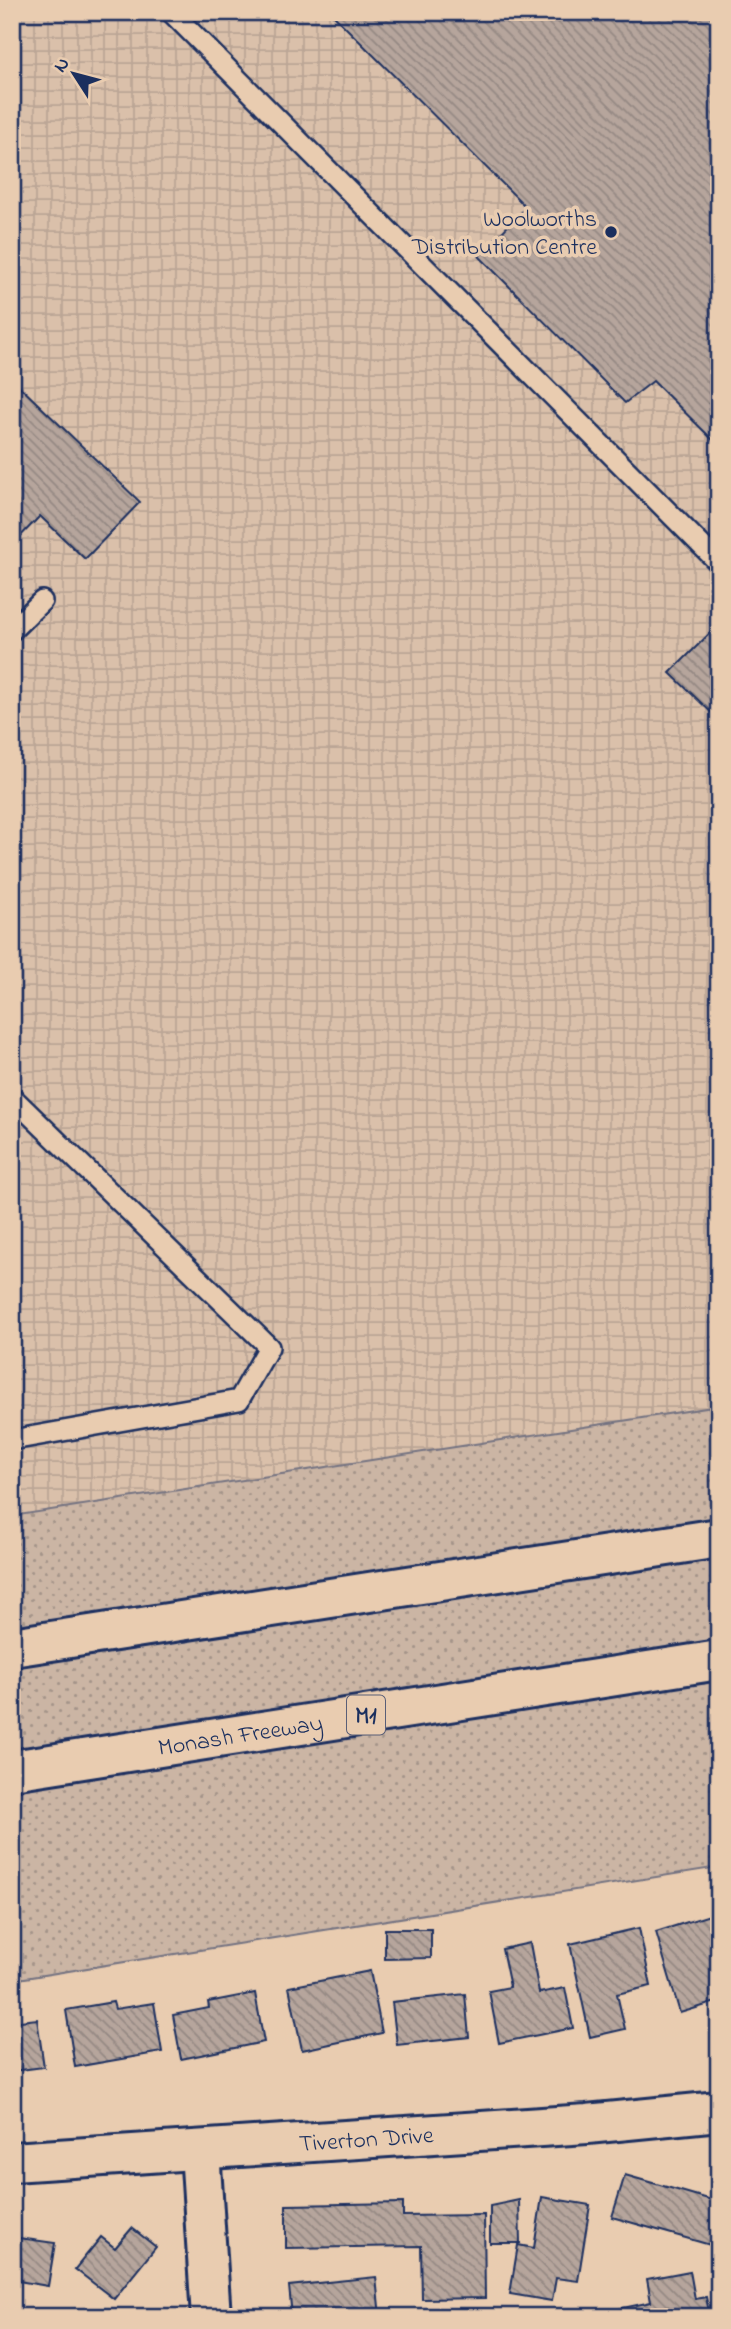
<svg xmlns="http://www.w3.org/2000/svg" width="731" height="2329" font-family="'Indie Flower',sans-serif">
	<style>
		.industrial { fill: url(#industrial-grid) }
		.grass { fill: url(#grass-dots); stroke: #737281; stroke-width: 2 }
		.building { fill: url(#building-back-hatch); stroke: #1b2f5e; stroke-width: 2 }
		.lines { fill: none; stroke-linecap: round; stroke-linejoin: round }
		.service-casing { stroke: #1b2f5e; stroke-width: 24 }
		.minor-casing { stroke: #1b2f5e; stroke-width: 44 }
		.motorway-casing { stroke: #1b2f5e; stroke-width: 44 }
		.service { stroke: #e9ccb0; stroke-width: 19 }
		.minor { stroke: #e9ccb0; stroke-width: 38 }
		.motorway { stroke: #e9ccb0; stroke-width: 38 }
		.poi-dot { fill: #1b2f5e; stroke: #e9ccb0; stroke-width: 2.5 }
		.labels { text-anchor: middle; stroke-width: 7; stroke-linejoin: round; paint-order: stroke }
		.shield { fill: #e9ccb0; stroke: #595e77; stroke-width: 2 }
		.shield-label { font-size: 23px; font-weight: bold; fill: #1b2f5e }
		.poi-label { font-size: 24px; fill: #1b2f5e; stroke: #e9ccb0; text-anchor: end }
		.street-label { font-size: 24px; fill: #1b2f5e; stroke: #e9ccb0 }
	</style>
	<defs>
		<pattern id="industrial-grid" width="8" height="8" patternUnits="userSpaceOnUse" patternTransform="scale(1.75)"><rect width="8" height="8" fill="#dac0aa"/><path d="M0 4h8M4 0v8" fill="none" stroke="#baa595"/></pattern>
		<pattern id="grass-dots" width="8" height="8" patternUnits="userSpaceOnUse" patternTransform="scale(1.75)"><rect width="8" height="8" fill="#cbb5a4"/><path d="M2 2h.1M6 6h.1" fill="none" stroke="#a49489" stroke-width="1.8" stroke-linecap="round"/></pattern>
		<pattern id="building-back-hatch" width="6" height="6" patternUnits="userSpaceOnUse" patternTransform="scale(1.75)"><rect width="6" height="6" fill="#b6a59c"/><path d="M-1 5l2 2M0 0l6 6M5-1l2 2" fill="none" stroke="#938782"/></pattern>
	</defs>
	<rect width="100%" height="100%" fill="#e9ccb0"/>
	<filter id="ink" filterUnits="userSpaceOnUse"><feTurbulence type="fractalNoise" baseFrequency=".0143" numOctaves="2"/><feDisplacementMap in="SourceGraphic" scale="14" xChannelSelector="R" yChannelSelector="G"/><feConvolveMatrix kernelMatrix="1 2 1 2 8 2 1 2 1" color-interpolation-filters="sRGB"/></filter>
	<g filter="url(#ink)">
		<!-- industrial -->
		<path class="industrial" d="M12,12h707v1394l-707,110z"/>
		<!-- grass -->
		<path class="grass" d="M719,1406v461l-707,113v-464z"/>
		<!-- building -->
		<g class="building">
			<path d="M330,12h389v434l-66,-65 -28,22 -146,-147 47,-49z"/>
			<path d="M12,379l128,123 -55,57 -45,-43 -28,29z"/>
			<path d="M717,626l2,2v92l-49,-47z"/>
			<path d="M719,1912v99l-3,-9 -36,11 -24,-81z"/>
			<path d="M639,1928l12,58 -34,8 8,35 -35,8 -20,-93z"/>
			<path d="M385,1929h46v29l-46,1z"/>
			<path d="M530,1943l9,50 26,-5 8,40 -74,15 -10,-52 21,-4 -8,-38z"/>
			<path d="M370,1971l12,62 -80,17 -13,-63z"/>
			<path d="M255,1993l9,49 -83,17 -8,-44 36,-7 -1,-6z"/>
			<path d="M465,1994l4,43 -72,8 -5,-43z"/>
			<path d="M113,2002l2,7 39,-6 8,49 -87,15 -9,-57z"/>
			<path d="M37,2019l7,48 -32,4v-49z"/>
			<path d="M625,2175l94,27v28l-5,16 -102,-29z"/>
			<path d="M542,2197l48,8 -12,76 -22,-3 -4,23 -42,-7 8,-49 16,3z"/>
			<path d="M519,2200l1,43h-30v-37z"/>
			<path d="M403,2203v13l81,-1 1,83 -63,1 -1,-53 -135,2v-43z"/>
			<path d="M132,2228l24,19 -42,52 -39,-30 26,-32 14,11z"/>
			<path d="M12,2237l43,6 -7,43 -36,-6z"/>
			<path d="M690,2271l5,28 11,-2 4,20h-100l-1,-6 42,-9 -4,-23z"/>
			<path d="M376,2277l4,40h-88l-3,-31z"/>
		</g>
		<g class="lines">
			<!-- service casing -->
			<g class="service-casing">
				<g id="service">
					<path d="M171,12l548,551"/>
					<path d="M12,630l30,-29"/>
					<path d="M12,1097l257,250 -30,53 -227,40"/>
				</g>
			</g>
			<!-- minor casing -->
			<g class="minor-casing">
				<g id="minor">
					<path d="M200,2151l11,166"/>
					<path id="s1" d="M12,2162l575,-38 132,-13"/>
				</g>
			</g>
			<!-- motorway casing -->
			<g class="motorway-casing">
				<g id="motorway">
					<path d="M12,1647l707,-109"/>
					<path id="s2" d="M12,1770l707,-110"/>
				</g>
			</g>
			<!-- service -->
			<use href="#service" class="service"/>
			<!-- minor -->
			<use href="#minor" class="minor"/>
			<!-- motorway -->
			<use href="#motorway" class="motorway"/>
		</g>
	</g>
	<!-- markers -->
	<circle class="poi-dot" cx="611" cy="232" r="7"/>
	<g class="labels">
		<!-- shield labels -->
		<rect class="shield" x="347" y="1695.5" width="38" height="39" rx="5"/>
		<g class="shield-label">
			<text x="366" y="1723">M1</text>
		</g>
		<!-- poi labels -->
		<g class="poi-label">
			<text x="597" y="226">Woolworths<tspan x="597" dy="28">Distribution Centre</tspan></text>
		</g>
		<!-- street labels -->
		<g class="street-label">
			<text dy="8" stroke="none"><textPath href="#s2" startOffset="231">Monash Freeway</textPath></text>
			<text dy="8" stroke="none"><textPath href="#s1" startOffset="355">Tiverton Drive</textPath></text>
		</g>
	</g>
	<!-- margin -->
	<rect width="731" height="2329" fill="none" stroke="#e9ccb0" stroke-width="42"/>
	<rect x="21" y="21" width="689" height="2287" fill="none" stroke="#1b2f5e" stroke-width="2.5" filter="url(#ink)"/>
	<!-- north arrow -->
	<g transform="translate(74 74) rotate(306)" stroke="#e9ccb0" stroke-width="5" paint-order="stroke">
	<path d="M0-5L12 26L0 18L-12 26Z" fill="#1b2f5e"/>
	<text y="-10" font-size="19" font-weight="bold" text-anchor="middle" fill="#1b2f5e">N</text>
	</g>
</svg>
